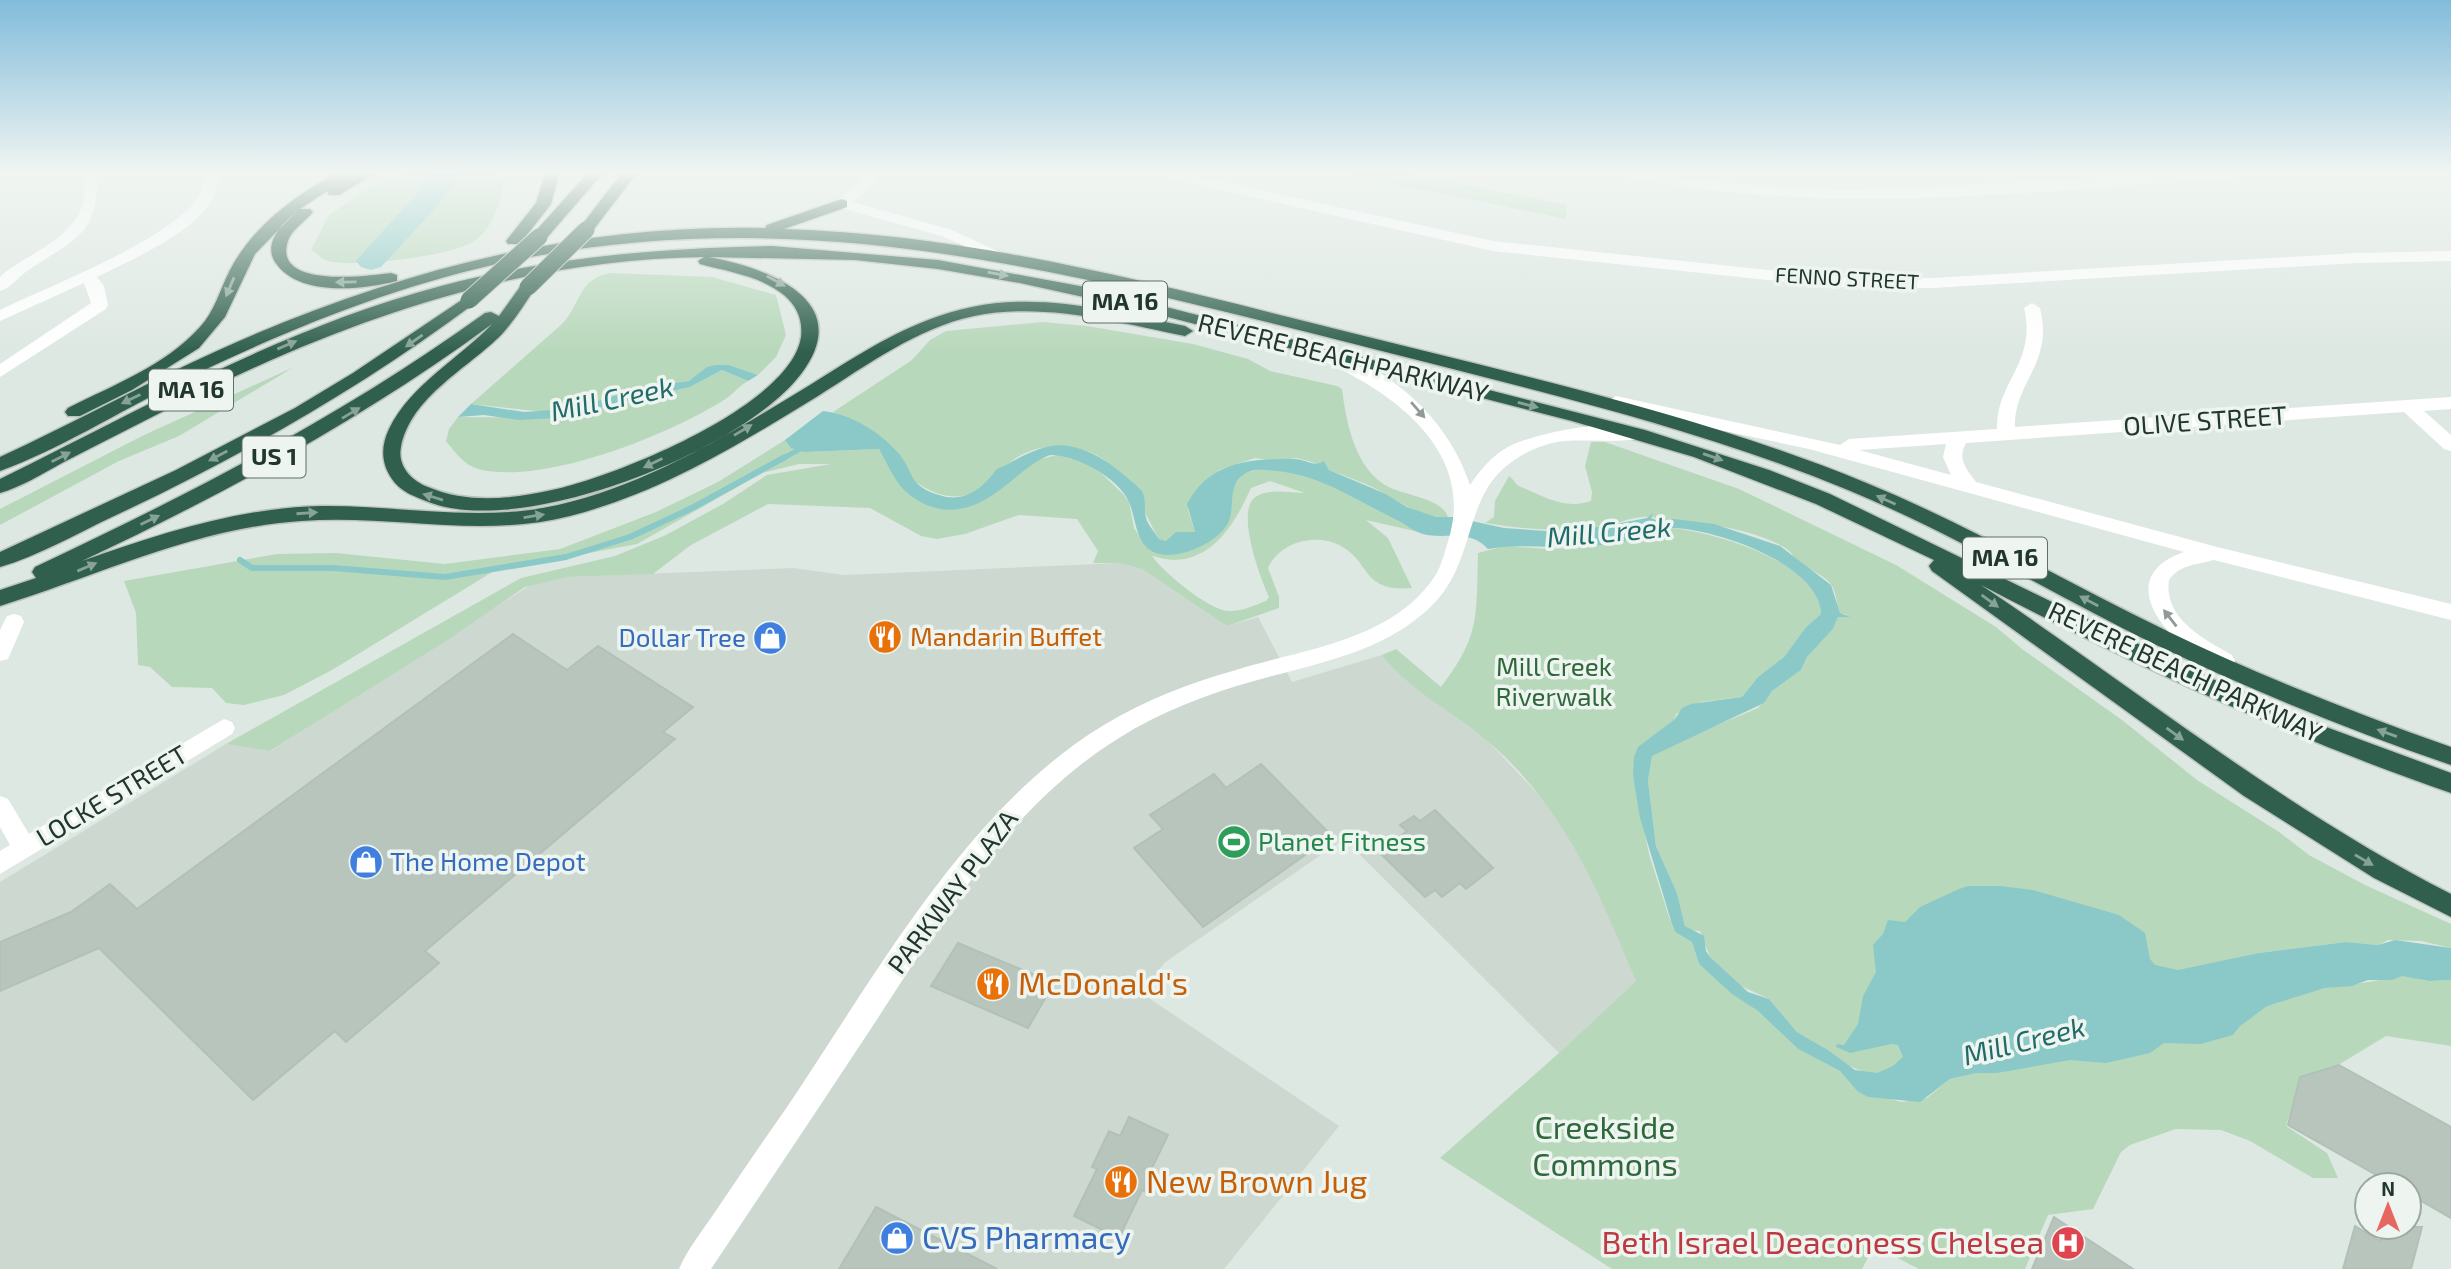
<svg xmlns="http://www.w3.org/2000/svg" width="2451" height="1269" font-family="'Exo 2',sans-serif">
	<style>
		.built { fill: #cdd8d0 }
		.green { fill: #b8d8bb; fill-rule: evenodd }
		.water { fill: #8ac9c7 }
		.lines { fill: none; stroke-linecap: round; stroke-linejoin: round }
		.stream-far1 { stroke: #8ac9c7; stroke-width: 5 }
		.stream { stroke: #8ac9c7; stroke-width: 6 }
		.river { fill: #8ac9c7; fill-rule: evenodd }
		.building { fill: #b7c5bd; stroke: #b1c1b8; stroke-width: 2 }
		.highway-casing { stroke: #bcc3c0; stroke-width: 3 }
		.minor { fill: #fff; fill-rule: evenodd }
		.highway { fill: #30604d; fill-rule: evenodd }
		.highway-bridge-casing { stroke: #bcc3c0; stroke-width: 19; stroke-linecap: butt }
		.highway-bridge { stroke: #30604d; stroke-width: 17 }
		.oneway { fill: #86a396 }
		.oneway2 { fill: #909a96 }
		.labels { text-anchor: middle; stroke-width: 7; stroke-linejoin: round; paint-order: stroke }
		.far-street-label { font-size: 21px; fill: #21362d; stroke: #eef5f0 }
		.shield { fill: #eef5f0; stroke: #5e6f68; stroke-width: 2 }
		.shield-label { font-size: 24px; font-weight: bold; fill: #21362d }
		.street-label { font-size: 26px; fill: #21362d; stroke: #eef5f0 }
		.food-label { font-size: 26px; fill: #c56008; stroke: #eef5f0; text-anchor: start }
		.shop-label { font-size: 26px; fill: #366cbe; stroke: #eef5f0; text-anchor: end }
		.park-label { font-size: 26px; fill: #2f693b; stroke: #eef5f0 }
		.leisure-label { font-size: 26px; fill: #27864d; stroke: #eef5f0; text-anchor: start }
		.water-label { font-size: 28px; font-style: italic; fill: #216c6a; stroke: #eef5f0 }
		.near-food-label { font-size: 32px; fill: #c56008; stroke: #eef5f0; text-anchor: start }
		.near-park-label { font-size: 32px; fill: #2f693b; stroke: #eef5f0 }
		.near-shop-label { font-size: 32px; fill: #366cbe; stroke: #eef5f0; text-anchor: start }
		.near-health-label { font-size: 32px; fill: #be3a42; stroke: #eef5f0; text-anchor: end }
	</style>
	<rect width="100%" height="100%" fill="#dee8e2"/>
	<!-- built -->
	<path class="built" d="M1119,563l23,6 85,57 31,-9 34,65 90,-27 22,23 82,61 65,69 46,79 39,94 -77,72 -215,-214 -180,124 -21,31 196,132 -115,143h-1224v-387l226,-138 45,7 261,-167 35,-7 226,-9 51,7z"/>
	<!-- green -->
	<g class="green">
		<path d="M407,174h91l6,10c-4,19 -12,44 -28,56 -21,16 -122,28 -147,21 -7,-1 -11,-7 -18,-11l18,-35 41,-27z"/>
		<path d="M1345,174h63l159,31 -1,14z"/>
		<path d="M611,273l101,4 64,18 10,40 -10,22 -18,18 -29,-10h-14l-26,16 -144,31 -74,-8 91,-80c20,-21 15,-45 49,-51z"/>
		<path d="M1043,322l44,4 106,18 55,15 22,12 67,15 5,3c4,32 12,74 40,94 17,13 59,13 66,34 -22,3 -45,-13 -62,-23 -18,-10 -38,-17 -57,-24l-5,-8 -5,2 -22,-6 -20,3 -22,-3 -36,12 -28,27 -3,13 7,22 -29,9 -7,-2c-11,-18 -18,-39 -30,-56 -26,-37 -78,-49 -116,-23 -15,11 -27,30 -46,35 -23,5 -37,-4 -55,-15 -10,-36 -47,-55 -79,-68l79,-52 18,-20 16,-9z"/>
		<path d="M294,367l-115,69 -60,25 -119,64v-16l144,-74z"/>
		<path d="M722,370l26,11c-9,5 -14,12 -21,17 -55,36 -184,88 -249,71 -14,-4 -23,-17 -32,-28l3,-12 9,-12 97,1 135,-31z"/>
		<path d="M785,440l20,12 74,-3 15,19 58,40 89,-49 16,-4 25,6 19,12 22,21 6,8 5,26 10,15 39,10 60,-79c50,-20 134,33 176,58l-53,-12 22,18 24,50c-11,1 -22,1 -32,-4 -14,-7 -18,-22 -29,-31 -25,-23 -69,-15 -83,15l11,29v11l-52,18 -85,-57 -23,-6h-26l5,-12 -21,-32 -58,-4 -54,19 -28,5 -16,-3 -51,-28 -102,-4 -77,41 -38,29 -86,3 -42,10 -79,54 -176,110 -44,-7 295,-166 94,-22 51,-21 57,-31 44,-29 64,-11h-32l-37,9 -125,71 -143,27 -162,99 -48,25 -40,10 -18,-2 -14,-15 -40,-1 -22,-20 -12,-2 -2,-52 -12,-32 153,-27 59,-1 109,11 115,-15 96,-37 62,-30zM1270,481l35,12c-15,0 -33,-5 -48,3 -23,12 3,81 12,101l-3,4c-11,4 -25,11 -38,10 -19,-1 -65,-39 -76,-55 6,1 15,4 22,4 41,-1 62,-39 77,-72z"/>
		<path d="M1591,442h14l134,47 157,76 100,62 26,22 100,71 75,60 82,52 30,23 56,30 86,39v24l-30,-7 -33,-1 -10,5 -32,-3 -87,11 -42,10 -301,106 -47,5 -22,-9 -19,-15 -31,-18 -28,-33 -30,-14 -29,-28 -10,-26 -12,-1 -3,-4 -8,-33 -21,-47 -8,-65 4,-25 25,-14 81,-34 14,-17 29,-21 6,-13 26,-28 5,-12 9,-2 -7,-2c-4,-9 -3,-21 -10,-30 -8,-9 -21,-13 -31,-21 -5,-4 -7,-9 -11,-12 -35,-24 -99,-28 -139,-33 -15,-2 -36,9 -52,11 -40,4 -74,1 -112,-5l9,-6 1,-16 14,-25c5,3 6,9 12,11 23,9 43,23 70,14l1,-9 -7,-26z"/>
		<path d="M1671,528c43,4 149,34 150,86l-15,13 -22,30 -26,20 -16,20 -41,5 -25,12 -1,5 -25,20 -17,37 16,78 19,60 7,18 17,10 7,22 33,29 26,18 40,38 42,22 17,20 45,11 25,-4 23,-19 375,-91c27,-3 51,-7 76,-12 8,-2 15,3 22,4 9,2 19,0 28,0v66l-65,-10 -89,54 -11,36 41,27 11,25h-25l-63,-37 -29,-11 -45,-1 -46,16 -9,7 -28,57 -45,6 -23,54h-106l-45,-23 -12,23h-250l-172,-111 119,-105 77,-72c-38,-91 -73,-177 -151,-242 -33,-28 -76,-49 -103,-84l14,-6 45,38c40,-52 35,-71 37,-134l26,-7 44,3 50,-3z"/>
	</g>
	<!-- water -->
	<g class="water">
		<path d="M715,365h14l29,10 -10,6 -26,-11 -32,17 -135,31 -36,2 -35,-5 -26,2 13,-13 53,8 43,-3 81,-22 41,-6 18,-14z"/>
		<path d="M823,411c28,3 59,22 77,44 15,20 9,31 39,40 25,9 45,-8 57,-25 3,-3 7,-3 10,-5 41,-23 59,-28 100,-4 4,2 34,27 36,30 5,9 1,20 5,30 3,6 8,12 12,18l7,2 10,-9h19l-8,-28c23,-43 63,-45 106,-45 11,-1 21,9 31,2l5,9 57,24 21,13 29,10h17l51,11 42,3 54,-4 47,-9 6,-5 -2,5 5,2 18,-1 40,5 66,22 51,39 9,28 10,4h-12l-5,12 -26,28 -6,13 -29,21 -8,12 -112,53 -4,25 8,65 21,47 8,33 19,10 2,15 4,6 38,35 21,7 28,33 31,18 27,20 22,3 16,-7 10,-9 -5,-12 -7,-1 -41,9 -14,-6 1,-3 7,1 14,-21 5,-28 13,-24 -3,-27 10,-11 5,-14 17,2 15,-15 39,-18 9,-3h32l33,4 86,25 26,18 5,26 5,6 23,5 81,-17 87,-11 32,3 17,-5 56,8v32l-22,1 -27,-5 -10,4h-24l-16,6 -27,2 -58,18 -27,20 -7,9 -32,9 -37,-1 -14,10 -44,10 -36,-3 -73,13h-21l-26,6 -30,23 -52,-5 -11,-6 -17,-20 -42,-22 -40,-38 -26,-17 -33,-30 -7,-22 -17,-10 -3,-8 -32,-106 -7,-42 1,-19 4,-10 37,-28 7,-11 9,-4 51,-7 16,-20 26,-20 22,-30 15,-13c-1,-50 -106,-85 -148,-86 -16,0 -31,9 -46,13 -14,3 -29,5 -43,6 -32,2 -64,-4 -96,2 -19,-21 -44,-9 -65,-15 -10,-3 -19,-11 -28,-15 -39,-19 -75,-44 -118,-48 -10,-1 -22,-3 -31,2 -19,11 -11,32 -17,48 -9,21 -48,38 -69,33 -25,-5 -23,-34 -31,-52 -11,-25 -53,-47 -79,-47 -21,8 -35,25 -53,37 -32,23 -63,25 -93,-2 -10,-10 -18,-29 -25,-41l-74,3 -14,-4 -6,-8z"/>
	</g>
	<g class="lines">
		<!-- stream-far1 -->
		<path class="stream-far1" d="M782,459l20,-11"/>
		<!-- stream -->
		<path class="stream" d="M240,560l12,8h81l112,9 121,-20 64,-20 64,-30 91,-50"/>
		<!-- river -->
		<path class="river" d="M430,174h29l-19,29 -59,64 -10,3 -10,-3 -5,-6 5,-6 56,-61z"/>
	</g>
	<!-- building -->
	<g class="building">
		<path d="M513,634l54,36 31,-24 95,61 -30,25 12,7 -250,212 14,12 -93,79 -11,-11 -82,69 -154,-152 -99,43v-49l71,-30 39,-28 27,25z"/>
		<path d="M1261,764l71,72 -129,91 -69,-79 29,-19 -13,-14 64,-41 12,14z"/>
		<path d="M1435,810l58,58 -27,21 -6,-6 -18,14 -7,-7 -10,7 -46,-45 28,-21 -7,-6 14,-9 6,5z"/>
		<path d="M958,943l96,40 -26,45 -97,-42z"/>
		<path d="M2339,1065l112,62v91l-42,-24v-9h-15l-106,-60 12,-48z"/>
		<path d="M1129,1117l39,18 -18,37 4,3 -8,17 -4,-2 -23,48 -45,-22 23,-47 -5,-2 17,-36 11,5z"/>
		<path d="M876,1207l121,62h-158z"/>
		<path d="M2054,1217l79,52h-101z"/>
		<path d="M2355,1226l25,15 3,-14h39l-11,42h-68z"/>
	</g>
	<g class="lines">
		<!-- highway casing -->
		<g class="highway-casing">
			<g id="highway">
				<path d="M335,174h39l-35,21h-10l-2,-4 -27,18h10l3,3c-8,10 -21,17 -25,29 -16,48 80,35 103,32l6,2v6c-36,9 -99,16 -122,-19 -12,-19 7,-38 21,-50l-41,42 -30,63 -26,31 -67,42 -52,26h-12l-3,-4 3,-4c45,-23 97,-42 132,-81 15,-16 20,-38 30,-57 23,-44 63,-73 105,-96z"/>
				<path d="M545,174h14l-8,30 -31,40h-12l-2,-3 30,-38z"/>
				<path d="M587,174h15l-57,66h-12v-6z"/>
				<path d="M621,174h15l-45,59h-10l-3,-3z"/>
				<path d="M842,199l5,2v6l-63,22c196,6 383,58 572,105 171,43 344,81 508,148 103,42 200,99 301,148 93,45 189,83 286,117v18c-102,-35 -203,-76 -301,-123 -101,-50 -198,-109 -302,-152 -153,-63 -314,-100 -474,-141 -287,-72 -559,-150 -858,-89 -119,24 -233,71 -341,124 -58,29 -115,65 -175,87v-14c74,-34 145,-74 219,-107 172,-78 357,-127 546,-122l2,-3z"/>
				<path d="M772,246l166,14 158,29 549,141 124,40 61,24 366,178 130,55 125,46v20c-163,-56 -318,-129 -470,-208 156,105 302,223 470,309v23l-77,-39 -130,-82 -312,-225 -3,-5 5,-6 -118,-56 -122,-47 -122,-36 -443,-114 -109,-24 -82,-14 -83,-9 -146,-3c58,11 148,43 92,117 -59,78 -282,166 -375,127 -12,-5 -22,-8 -31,-18 -14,-17 -15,-35 -6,-54 22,-45 70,-70 103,-105 -128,94 -266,169 -410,237 77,-27 156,-53 238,-55 80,-1 159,17 238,-1 92,-21 173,-72 252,-120 51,-32 102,-66 162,-78 70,-15 144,5 213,19l8,5 -8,5c-68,-14 -142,-34 -211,-20 -57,12 -107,49 -156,80 -78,48 -158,97 -248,120 -90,23 -178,-2 -269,5 -106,7 -201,54 -301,85v-16l36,-12 -4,-6 3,-5c157,-74 309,-152 450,-254l6,-1 8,4 23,-32 6,-2 8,5c-11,16 -21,33 -34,47 -33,34 -91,62 -101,113 -4,19 11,34 27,40 40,17 83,12 124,3 62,-13 239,-84 249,-153 2,-17 -4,-31 -17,-42 -24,-19 -54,-23 -84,-31l-2,-3 6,-4c-182,2 -353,61 -514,141 -43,21 -85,43 -128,65 -20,11 -41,24 -62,30v-14c144,-71 285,-152 441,-193 109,-29 219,-38 331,-40z"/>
				<path d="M469,295l8,5 -2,3c-114,85 -235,154 -363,214 -36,17 -74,39 -112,50v-15l176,-82 119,-62 58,-35z"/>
			</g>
		</g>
		<!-- minor -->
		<g class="minor">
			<path d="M84,174h14c-2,62 -20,63 -68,95 -10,6 -19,19 -30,22v-14l4,-4c25,-19 68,-35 78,-67 3,-10 1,-22 2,-32z"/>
			<path d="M205,174h14c-1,7 -2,15 -5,22 -17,36 -83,64 -117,81l7,9 4,19 -2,4 -106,68v-13l91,-61 -7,-20 -84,38v-11c46,-23 176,-72 199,-115 4,-6 4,-15 6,-21z"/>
			<path d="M868,174h16l-31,28 99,28 56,26 -2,3h-12l-52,-23 -105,-29v-6z"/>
			<path d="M1161,174h26l306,67 342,36 97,1 425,-25 94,-2v10l-94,2 -425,25 -97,-1 -342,-36 -325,-73z"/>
			<path d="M1623,174c29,0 56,4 85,7 49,5 99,8 149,8 128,-1 256,-19 383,-15l-7,4c-151,9 -304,28 -456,18 -49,-3 -98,-10 -147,-18z"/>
			<path d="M2032,303l8,5c14,56 -26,73 -25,119l436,-30v12l-27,2 27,24v16l-7,-2 -40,-37 -438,31c-9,16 0,26 10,39l241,65 234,57v16l-237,-60c-17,5 -34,4 -45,20 -6,38 35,59 63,75l3,6 -3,6 -8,2c-48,-15 -119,-90 -40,-117l-375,-103 -193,-41 -9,-6 9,-6 224,49 9,-6 148,-10c-1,-48 40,-65 27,-121zM1946,444l-3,13 8,18 -92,-25z"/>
			<path d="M1318,347c69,17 130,70 152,138 10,-15 22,-29 38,-38 22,-13 123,-35 139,-12 -9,10 -71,3 -90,7 -20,4 -38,13 -53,26 -42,37 -28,101 -79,144 -48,42 -111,52 -171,69 -47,13 -94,31 -135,57 -110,68 -176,181 -245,286 -54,82 -108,163 -163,245h-32c9,-21 24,-39 36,-57 23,-34 46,-68 70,-102 88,-130 182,-303 319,-385 41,-25 86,-42 132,-55 67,-21 156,-29 199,-94 7,-11 10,-25 14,-38 27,-92 -64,-151 -137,-182l-3,-4 3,-4z"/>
			<path d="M14,614l7,2 3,6 -16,37 -8,2v-31l7,-14z"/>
			<path d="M224,719l8,3 3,6 -3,6 -232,140v-23l10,-6 -10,-18v-31l8,3 21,35z"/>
		</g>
		<!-- highway -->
		<use href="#highway" class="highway"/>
		<!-- highway-bridge casing -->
		<g class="highway-bridge-casing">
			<g id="highway-bridge">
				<path d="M528,287l58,-57"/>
				<path d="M469,300l70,-63"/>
			</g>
		</g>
		<!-- highway-bridge -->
		<use href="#highway-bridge" class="highway-bridge"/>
	</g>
	<!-- one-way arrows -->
	<defs><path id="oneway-solid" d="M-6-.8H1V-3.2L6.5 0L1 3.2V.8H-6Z" transform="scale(1.75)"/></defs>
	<g class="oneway">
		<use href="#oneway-solid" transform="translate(998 274) rotate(10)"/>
		<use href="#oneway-solid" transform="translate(776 281) rotate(29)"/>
		<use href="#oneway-solid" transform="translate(346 282) rotate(179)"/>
		<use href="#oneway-solid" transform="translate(230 287) rotate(113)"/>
		<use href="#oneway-solid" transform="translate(414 341) rotate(145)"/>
		<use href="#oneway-solid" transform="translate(287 345) rotate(-23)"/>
		<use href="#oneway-solid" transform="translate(131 399) rotate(154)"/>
		<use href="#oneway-solid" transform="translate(1528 405) rotate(14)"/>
		<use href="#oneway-solid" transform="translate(351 413) rotate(-31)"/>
		<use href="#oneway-solid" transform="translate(743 430) rotate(-31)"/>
		<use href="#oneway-solid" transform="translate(218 456) rotate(152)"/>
		<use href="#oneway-solid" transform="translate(61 457) rotate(-27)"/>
		<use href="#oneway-solid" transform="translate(1713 457) rotate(19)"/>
		<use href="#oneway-solid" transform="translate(653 463) rotate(154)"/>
		<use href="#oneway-solid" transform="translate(433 497) rotate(-163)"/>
		<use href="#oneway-solid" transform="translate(1886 500) rotate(-156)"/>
		<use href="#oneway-solid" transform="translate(307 513) rotate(-4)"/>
		<use href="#oneway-solid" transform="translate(534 516) rotate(-9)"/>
		<use href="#oneway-solid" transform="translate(150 520) rotate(-26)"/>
		<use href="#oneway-solid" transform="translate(87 567) rotate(-23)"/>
		<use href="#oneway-solid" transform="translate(1990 601) rotate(36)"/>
		<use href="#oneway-solid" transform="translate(2089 601) rotate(-152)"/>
		<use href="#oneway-solid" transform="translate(2387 733) rotate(-160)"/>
		<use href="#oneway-solid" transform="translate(2175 734) rotate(36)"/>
		<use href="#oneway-solid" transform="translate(2364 860) rotate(30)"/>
	</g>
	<g class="oneway2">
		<use href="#oneway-solid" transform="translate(1418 410) rotate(49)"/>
		<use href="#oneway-solid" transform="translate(2170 618) rotate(-128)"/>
	</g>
	<!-- sky -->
	<linearGradient id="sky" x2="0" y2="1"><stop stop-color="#82bcdb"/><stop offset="0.49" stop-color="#f0f5f2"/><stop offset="1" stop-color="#f0f5f2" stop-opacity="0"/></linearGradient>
	<rect width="2451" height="352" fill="url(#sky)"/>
	<!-- icons -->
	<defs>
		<g id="restaurant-disc" transform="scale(1.75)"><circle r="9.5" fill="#e8710a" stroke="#eef5f0"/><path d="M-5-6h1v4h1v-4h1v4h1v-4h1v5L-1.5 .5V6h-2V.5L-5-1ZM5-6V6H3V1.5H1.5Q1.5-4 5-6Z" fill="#fff"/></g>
		<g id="shop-disc" transform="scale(1.75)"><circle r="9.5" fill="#3f7fe0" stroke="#eef5f0"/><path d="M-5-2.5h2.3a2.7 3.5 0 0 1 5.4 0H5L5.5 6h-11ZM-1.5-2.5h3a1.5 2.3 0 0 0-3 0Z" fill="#fff"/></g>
		<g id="stadium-disc" transform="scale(1.75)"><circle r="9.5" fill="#2e9e5b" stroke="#eef5f0"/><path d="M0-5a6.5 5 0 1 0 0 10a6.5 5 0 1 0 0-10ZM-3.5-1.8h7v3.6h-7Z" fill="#fff"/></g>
		<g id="hospital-disc" transform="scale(1.75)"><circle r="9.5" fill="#e0444e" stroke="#eef5f0"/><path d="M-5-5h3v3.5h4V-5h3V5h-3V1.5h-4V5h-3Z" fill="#fff"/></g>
	</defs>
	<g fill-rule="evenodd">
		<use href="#restaurant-disc" x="885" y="637"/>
		<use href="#shop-disc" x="770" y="638"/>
		<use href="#stadium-disc" x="1234" y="842"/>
		<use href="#shop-disc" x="366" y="862"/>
		<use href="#restaurant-disc" x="993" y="984"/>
		<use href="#restaurant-disc" x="1121" y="1182"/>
		<use href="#shop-disc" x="897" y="1238"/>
		<use href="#hospital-disc" x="2068" y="1243"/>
	</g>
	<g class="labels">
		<!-- far-street labels -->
		<g class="far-street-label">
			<text transform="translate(1847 279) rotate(3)" y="7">FENNO STREET</text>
		</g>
		<!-- shield labels -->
		<g class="shield">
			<rect x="1083" y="281.5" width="84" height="41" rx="5"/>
			<rect x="149" y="369.5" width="84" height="41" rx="5"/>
			<rect x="242.5" y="436.5" width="63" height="41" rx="5"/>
			<rect x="1963" y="537.5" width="84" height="41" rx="5"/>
		</g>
		<g class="shield-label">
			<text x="1125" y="310">MA 16</text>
			<text x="191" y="398">MA 16</text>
			<text x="274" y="465">US 1</text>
			<text x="2005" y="566">MA 16</text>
		</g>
		<!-- street labels -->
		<g class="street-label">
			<text transform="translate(1343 358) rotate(14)" y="9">REVERE BEACH PARKWAY</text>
			<text transform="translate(2205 421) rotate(-4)" y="9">OLIVE STREET</text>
			<text transform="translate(2185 672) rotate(25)" y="9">REVERE BEACH PARKWAY</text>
			<text transform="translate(112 796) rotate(-31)" y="9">LOCKE STREET</text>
			<text transform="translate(953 892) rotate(-53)" y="9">PARKWAY PLAZA</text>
		</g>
		<!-- food labels -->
		<g class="food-label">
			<text x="910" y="646">Mandarin Buffet</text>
		</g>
		<!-- shop labels -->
		<g class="shop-label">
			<text x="746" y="647">Dollar Tree</text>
			<text x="390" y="871" text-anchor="start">The Home Depot</text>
		</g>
		<!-- park labels -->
		<g class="park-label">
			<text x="1554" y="676">Mill Creek<tspan x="1554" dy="30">Riverwalk</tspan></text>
		</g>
		<!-- leisure labels -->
		<g class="leisure-label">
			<text x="1258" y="851">Planet Fitness</text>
		</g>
		<!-- water labels -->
		<g class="water-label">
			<text transform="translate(612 399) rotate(-12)" y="10">Mill Creek</text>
			<text transform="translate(1609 532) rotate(-5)" y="10">Mill Creek</text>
			<text transform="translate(2024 1041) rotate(-14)" y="10">Mill Creek</text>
		</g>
		<!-- near-food labels -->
		<g class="near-food-label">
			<text x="1018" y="995">McDonald's</text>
			<text x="1146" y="1193">New Brown Jug</text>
		</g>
		<!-- near-park labels -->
		<g class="near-park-label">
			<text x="1605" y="1139">Creekside<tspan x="1605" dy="37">Commons</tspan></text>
		</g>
		<!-- near-shop labels -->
		<g class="near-shop-label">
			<text x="922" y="1249">CVS Pharmacy</text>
		</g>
		<!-- near-health labels -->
		<g class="near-health-label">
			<text x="2044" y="1254">Beth Israel Deaconess Chelsea</text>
		</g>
	</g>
	<!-- north arrow -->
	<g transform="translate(2388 1206)"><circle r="33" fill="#eef5f0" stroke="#9ca9a2" stroke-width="2"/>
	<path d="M0-5L12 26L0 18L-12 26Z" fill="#e5675f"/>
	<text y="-10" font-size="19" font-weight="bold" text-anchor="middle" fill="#21362d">N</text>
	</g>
</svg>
